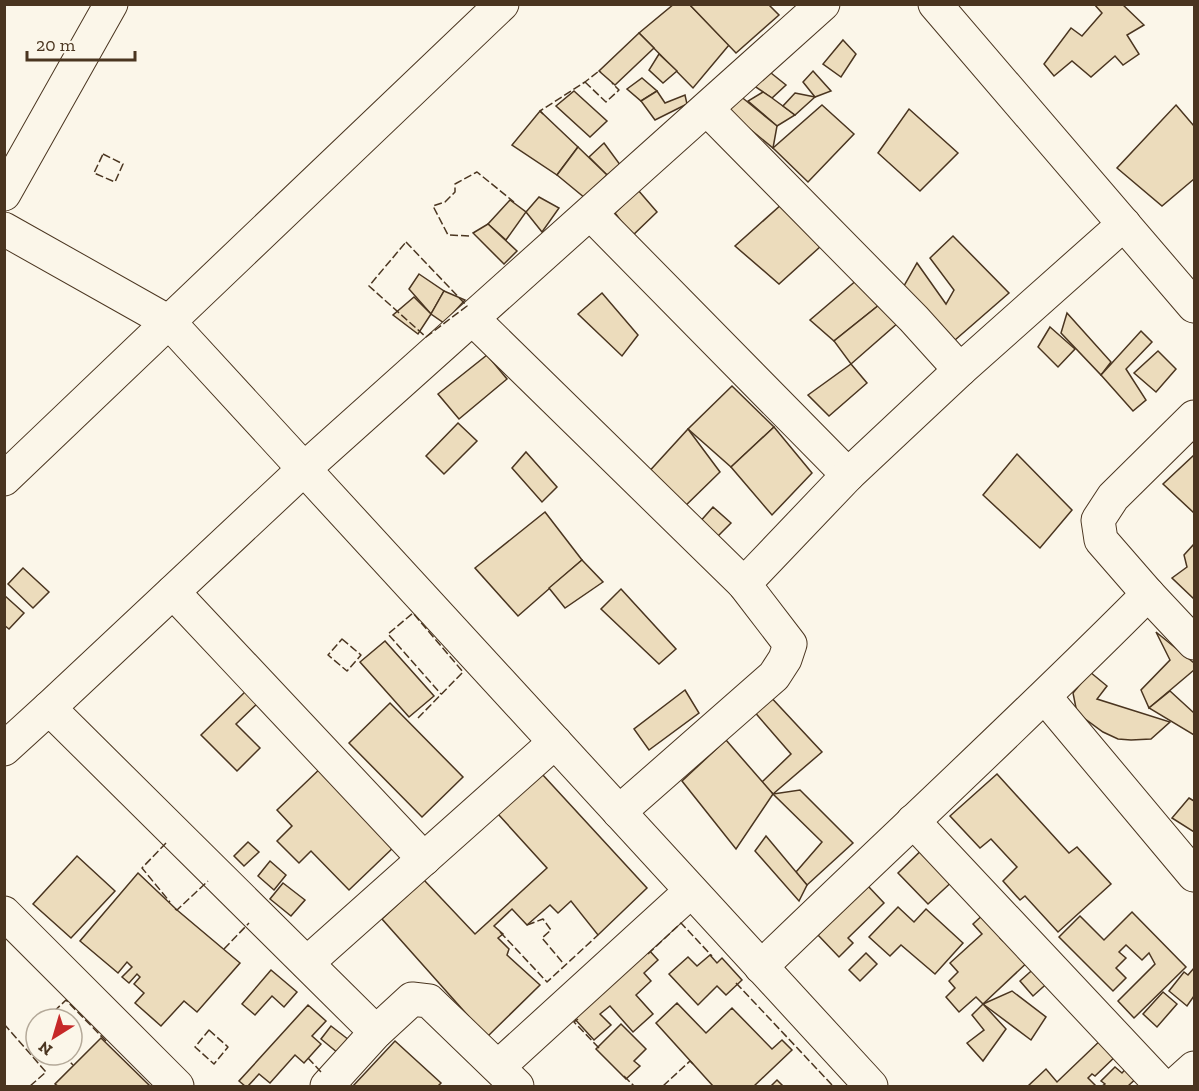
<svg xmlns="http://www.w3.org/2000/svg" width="1199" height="1091" font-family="'Zilla Slab',serif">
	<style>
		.building { fill: #ecdcbc; stroke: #4a3520; stroke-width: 1.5 }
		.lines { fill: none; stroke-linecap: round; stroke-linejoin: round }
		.minor-casing { stroke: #4a3520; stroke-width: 35 }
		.minor { stroke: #fbf6e9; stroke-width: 33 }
		.fence { stroke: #4a3520; stroke-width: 1.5; stroke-dasharray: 8 3; stroke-linecap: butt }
	</style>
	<rect width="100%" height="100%" fill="#fbf6e9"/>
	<!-- building -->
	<g class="building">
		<path d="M674,4h15l40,41 -36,43 -54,-55z"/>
		<path d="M689,4h79l11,11 -43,38z"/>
		<path d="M1094,4h28l22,21 -17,10 12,19 -16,11 -8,-9 -24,21 -19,-16 -18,15 -10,-12 27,-36 11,8 20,-23z"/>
		<path d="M639,33l15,15 -39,37 -16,-14z"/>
		<path d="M843,40l13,14 -15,23 -18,-13z"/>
		<path d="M659,54l18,17 -14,12 -14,-13z"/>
		<path d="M766,69l20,16 -14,13 -19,-13z"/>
		<path d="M813,71l18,20 -16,6 -12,-15z"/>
		<path d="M642,78l15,13 -16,10 -14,-12z"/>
		<path d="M574,91l33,30 -17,16 -34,-31z"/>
		<path d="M657,91l8,12 20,-8 2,9 -32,16 -14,-19z"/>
		<path d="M763,92l9,6 23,17 -18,11 -29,-25z"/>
		<path d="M795,93l20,4 -20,18 -12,-9z"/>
		<path d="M739,95l38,31 -4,22 -45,-37z"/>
		<path d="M822,105l32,29 -46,48 -35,-34z"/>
		<path d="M1176,105l18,21v53l-32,27 -45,-38z"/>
		<path d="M909,109l49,44 -38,38 -42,-38z"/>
		<path d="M540,111l38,36 -21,28 -45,-30z"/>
		<path d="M604,143l17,23 -14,9 -18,-18z"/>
		<path d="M578,147l29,28 -22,23 -28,-23z"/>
		<path d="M638,190l19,22 -25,24 -17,-23z"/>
		<path d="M539,197l20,11 -17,24 -16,-20z"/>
		<path d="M510,200l16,12 -20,28 -18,-16z"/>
		<path d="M782,204l39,42 -42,38 -44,-38z"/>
		<path d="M488,224l29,27 -13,13 -31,-31z"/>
		<path d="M953,236l56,57 -54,47 -51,-54 13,-23 29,41 8,-14 -24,-32z"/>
		<path d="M419,274l25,17 -13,23 -22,-25z"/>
		<path d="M858,279l21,26 -45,36 -24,-21z"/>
		<path d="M444,291l21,9 -21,23 -13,-9z"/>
		<path d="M602,293l36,42 -16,21 -44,-42z"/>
		<path d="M414,297l17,17 -13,20 -25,-19z"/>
		<path d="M879,305l20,17 -48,42 -17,-23z"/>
		<path d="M1067,313l44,49 -10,13 -40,-42z"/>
		<path d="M1050,327l25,22 -17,18 -20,-20z"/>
		<path d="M1141,331l11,11 -26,27 20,31 -13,11 -32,-36z"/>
		<path d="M1158,351l18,18 -20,23 -22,-19z"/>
		<path d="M487,355l20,24 -48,40 -21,-25z"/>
		<path d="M851,364l16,19 -38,33 -21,-21z"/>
		<path d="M732,386l42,41 -43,40 -43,-38z"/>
		<path d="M458,423l19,18 -33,33 -18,-18z"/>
		<path d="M774,427l38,46 -40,42 -41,-48z"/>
		<path d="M688,429l32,43 -41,40 -34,-36z"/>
		<path d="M526,452l31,35 -15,15 -30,-34z"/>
		<path d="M1017,454l55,56 -32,38 -57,-53z"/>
		<path d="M1194,455v58l-31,-29z"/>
		<path d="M713,507l18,16 -16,16 -17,-15z"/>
		<path d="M545,512l37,48 -64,56 -43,-48z"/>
		<path d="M1194,544v55l-22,-21 15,-11 -3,-12z"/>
		<path d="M582,560l21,22 -38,26 -16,-20z"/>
		<path d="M23,568l26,24 -16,16 -25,-24z"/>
		<path d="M621,589l55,60 -17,15 -58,-55z"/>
		<path d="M4,595l20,18 -15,16 -5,-4z"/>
		<path d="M1156,632l38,31v7l-45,38 -8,-18 29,-30z"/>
		<path d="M385,641l49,55 -25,21 -49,-55z"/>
		<path d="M1090,672l17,14 -10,13 73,23 -19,17 -20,1 -13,-1 -15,-7 -26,-19 -4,-20z"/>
		<path d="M249,688l12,12 -25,24 24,24 -23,23 -36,-36z"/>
		<path d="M685,690l14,23 -50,37 -15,-21z"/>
		<path d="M1170,691l24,22v22l-45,-27z"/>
		<path d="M767,693l55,59 -49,42 -11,-12 29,-28 -39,-45z"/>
		<path d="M390,703l73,74 -41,40 -73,-74z"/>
		<path d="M726,740l47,54 -37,55 -54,-68z"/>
		<path d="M325,764l71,81 -47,45 -38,-39 -12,12 -22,-22 15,-15 -15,-16z"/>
		<path d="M542,774l105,114 -49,47 -27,-34 -13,12 -8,-8 -23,20 -15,-16 -18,17 9,8 -5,4 11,11 -2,6 33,30 -53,52 -105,-118 42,-39 51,54 72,-66 -49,-54z"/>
		<path d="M997,774l72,79 8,-6 34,37 -53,48 -33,-36 -5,4 -17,-19 14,-14 -26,-28 -11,9 -30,-32z"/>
		<path d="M800,790l53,53 -46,42 -11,-13 26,-30 -49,-48z"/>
		<path d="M1189,798l5,3v31l-22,-14z"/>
		<path d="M766,836l41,49 -8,16 -44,-50z"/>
		<path d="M248,842l11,10 -15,14 -10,-10z"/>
		<path d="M930,842l26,36 -28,26 -30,-31z"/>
		<path d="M77,856l38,35 -44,47 -38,-34z"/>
		<path d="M270,861l16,14 -12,15 -16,-14z"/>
		<path d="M138,873l39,37 63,53 -43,49 -13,-11 -23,25 -26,-23 9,-10 -10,-9 6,-7 -3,-3 -8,9 -7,-6 10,-10 -5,-5 -9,11 -38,-32z"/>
		<path d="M283,883l22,17 -14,16 -21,-17z"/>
		<path d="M868,886l16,17 -36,35 5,5 -14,14 -21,-22z"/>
		<path d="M898,907l16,15 12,-13 37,34 -28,31 -34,-29 -11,11 -21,-19z"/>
		<path d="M986,912l20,20 -6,6 3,3 30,16 -50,47 -7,-7 -17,15 -13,-15 9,-9 -6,-7 9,-9 -8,-9 32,-29 -9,-10z"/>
		<path d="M1132,912l54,55 -52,51 -16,-17 37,-37 -6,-11 -7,7 -16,-15 -7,7 7,6 -10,10 10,10 -13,13 -54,-54 21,-21 24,24z"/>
		<path d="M648,949l10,11 -14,13 7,8 -15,14 17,19 -20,18 -23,-26 -10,8 11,11 -17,15 -21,-23z"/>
		<path d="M866,953l11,11 -17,17 -11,-11z"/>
		<path d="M710,955l7,8 5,-5 20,22 -16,15 -9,-9 -19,19 -29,-31 19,-17 9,9z"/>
		<path d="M1039,964l13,15 -19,17 -13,-15z"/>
		<path d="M1194,968v28l-7,10 -18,-15 15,-19 4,3z"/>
		<path d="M271,970l26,22 -13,15 -12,-11 -17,19 -13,-11z"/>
		<path d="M1012,991l34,26 -15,23 -48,-36z"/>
		<path d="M1163,992l14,12 -20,23 -14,-13z"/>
		<path d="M677,1003l29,30 26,-25 40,41 10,-9 10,10 -38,36h-41l-57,-63z"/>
		<path d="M983,1004l23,25 -23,32 -16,-18 17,-13 -12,-15z"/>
		<path d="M308,1005l18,16 -14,15 9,8 -17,19 -9,-8 -25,28 -11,-9 -11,12h-3l-6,-5z"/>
		<path d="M621,1024l25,25 -12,12 6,5 -14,13 -30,-30z"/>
		<path d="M331,1026l18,14 -11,13 -17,-14z"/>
		<path d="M1105,1036l15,16 -25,24 -3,-2 -4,4 8,8h-68l18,-17 11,13z"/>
		<path d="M101,1038l49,48h-92l-3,-2z"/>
		<path d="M395,1041l46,42 -3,3h-85z"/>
		<path d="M1130,1064l11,10 -13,12h-26l3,-2 -4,-3 14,-14 7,6z"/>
		<path d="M777,1080l6,6h-12z"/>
	</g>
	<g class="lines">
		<!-- minor casing -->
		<g class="minor-casing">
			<g id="minor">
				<path d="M935,4l259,302"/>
				<path d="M707,109l207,210 46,51 164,-146"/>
				<path d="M4,194l107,-190"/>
				<path d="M591,214l257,261 112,-105"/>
				<path d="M4,229l165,93 702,764"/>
				<path d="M473,319l271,265 46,60 -5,15 -11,17 -155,136"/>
				<path d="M1194,417l-81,80 -15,23 3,20 47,54 46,49"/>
				<path d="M4,479l498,-475"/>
				<path d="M744,584l104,-109"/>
				<path d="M173,592l251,267"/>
				<path d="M1045,697l149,178"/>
				<path d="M49,708l255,-239 519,-465"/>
				<path d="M4,749l45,-41 327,324"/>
				<path d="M913,821l249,265"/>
				<path d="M4,913l173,173"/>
				<path d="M307,963l248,-221"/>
				<path d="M761,967c129,-125 261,-246 387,-373"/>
				<path d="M498,1067l193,-176"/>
				<path d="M327,1086l49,-54 36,-33 17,2 88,85"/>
				<path d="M1174,1086l20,-18"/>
			</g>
		</g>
		<!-- minor -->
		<use href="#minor" class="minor"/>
		<!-- fence -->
		<g class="fence">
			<path d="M585,82l21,20 13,-12 -7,-7"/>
			<path d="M543,114l-3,-3 45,-29 14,-11 2,1"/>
			<path d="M103,154l20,10 -8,18 -21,-9z"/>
			<path d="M469,236l-21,-1 -15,-29 12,-4 10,-10v-8l22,-12 37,30"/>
			<path d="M406,242l61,64 -41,31 -57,-51z"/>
			<path d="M342,639l19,16 -14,16 -19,-16z"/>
			<path d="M418,718l45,-46 -50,-59 -25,21 53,60"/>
			<path d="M166,843l-24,25 28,34"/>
			<path d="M175,909l2,1 31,-29"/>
			<path d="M527,925l16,-6 8,11 -9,8 21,25"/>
			<path d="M500,932l47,50 51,-47"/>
			<path d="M224,949l25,-26"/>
			<path d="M648,954l33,-31 31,33"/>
			<path d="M736,983l97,103"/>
			<path d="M46,1019l20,-19 40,41"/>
			<path d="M578,1019l-4,3 26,27"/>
			<path d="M4,1024l42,48 -16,14"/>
			<path d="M209,1030l19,17 -14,17 -19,-17z"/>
			<path d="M63,1055l10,10"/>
			<path d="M308,1058l14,15"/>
			<path d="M4,1074h1"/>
			<path d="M624,1076l10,10"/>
			<path d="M663,1086l27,-25 3,3"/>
		</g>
	</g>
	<!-- border -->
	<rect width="1199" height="1091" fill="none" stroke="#4a3520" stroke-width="12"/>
	<!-- north arrow -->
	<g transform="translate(54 1037) rotate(217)"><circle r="28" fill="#fbf6e9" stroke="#b4a999" stroke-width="1.5"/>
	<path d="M0-4.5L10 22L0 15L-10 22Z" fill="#c62828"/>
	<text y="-9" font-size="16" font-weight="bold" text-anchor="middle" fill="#4a3520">N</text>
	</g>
	<!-- scale -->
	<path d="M27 51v9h108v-9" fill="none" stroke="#4a3520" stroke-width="3"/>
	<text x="36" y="51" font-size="18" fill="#4a3520" stroke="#fbf6e9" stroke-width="4.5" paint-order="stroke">20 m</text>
</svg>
